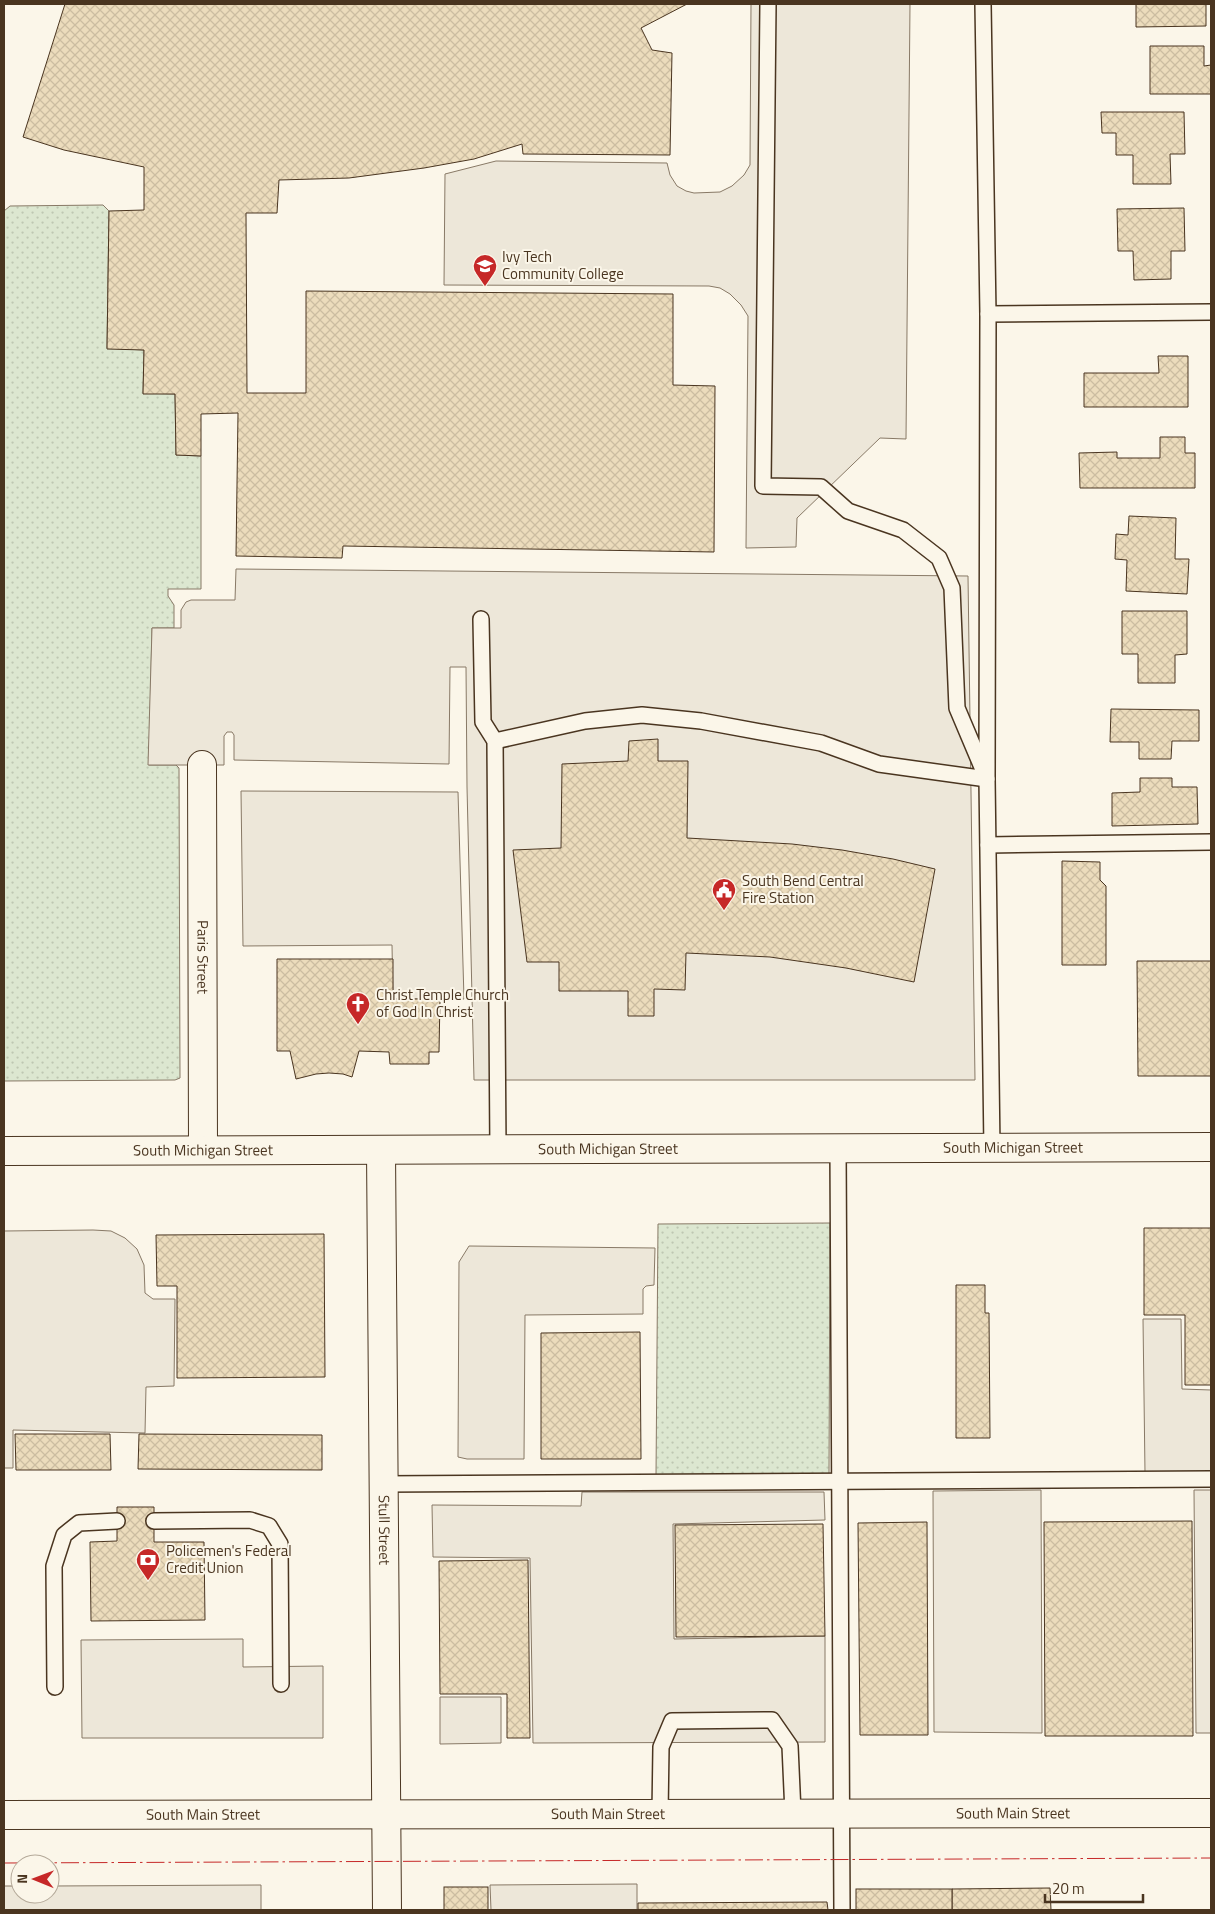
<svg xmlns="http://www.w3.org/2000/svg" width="1215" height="1914" font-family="'Titillium Web',sans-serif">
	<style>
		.grass { fill: url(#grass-dots); stroke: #887966 }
		.parking { fill: #ede7d9; stroke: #887966 }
		.building { fill: url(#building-cross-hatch); stroke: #4a3520 }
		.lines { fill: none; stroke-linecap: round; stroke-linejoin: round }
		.service-casing { stroke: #4a3520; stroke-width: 18 }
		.minor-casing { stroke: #4a3520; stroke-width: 30 }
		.secondary-casing { stroke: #4a3520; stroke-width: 30 }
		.primary-casing { stroke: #4a3520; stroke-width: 30 }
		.service { stroke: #fbf6e9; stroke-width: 15 }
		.minor { stroke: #fbf6e9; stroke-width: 28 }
		.secondary { stroke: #fbf6e9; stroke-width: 28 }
		.primary { stroke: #fbf6e9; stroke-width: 28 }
		.power { stroke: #c62828; stroke-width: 1; stroke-dasharray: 18 4 2.5 4; stroke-linecap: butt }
		.labels { text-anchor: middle; stroke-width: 4; stroke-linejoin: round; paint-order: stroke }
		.poi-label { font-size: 15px; fill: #4a3520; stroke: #fbf6e9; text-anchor: start }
		.street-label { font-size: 15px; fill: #4a3520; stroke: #fbf6e9 }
	</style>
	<defs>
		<pattern id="grass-dots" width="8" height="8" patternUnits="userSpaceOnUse" patternTransform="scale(1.25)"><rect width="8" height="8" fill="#dce7d0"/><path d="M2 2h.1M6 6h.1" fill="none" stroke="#bec7b2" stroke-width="1.8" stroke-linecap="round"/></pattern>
		<pattern id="building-cross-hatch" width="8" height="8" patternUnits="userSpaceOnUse" patternTransform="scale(1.25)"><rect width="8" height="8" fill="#ecdcbc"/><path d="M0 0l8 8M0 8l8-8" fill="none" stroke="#ccbda1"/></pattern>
	</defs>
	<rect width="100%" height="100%" fill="#fbf6e9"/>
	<!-- grass -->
	<g class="grass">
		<path d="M103,205l6,6 -2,137 37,2 -1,43 32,1 1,61 25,1v133h-33v7l6,9v23h-22l-3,137h27l3,3 1,310 -5,2 -171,1v-870l6,-5z"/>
		<path d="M830,1223l-1,253h-173l2,-252z"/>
	</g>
	<!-- parking -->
	<g class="parking">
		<path d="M751,4h159l-4,435 -26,-1 -83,80 -1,29 -50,1 2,-232 -7,-11 -11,-11 -10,-6 -11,-2 -265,-1 1,-111 51,-13 171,2 3,12 7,11 9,5 8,2 26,-1 12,-6 12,-11 6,-10z"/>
		<path d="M236,569l732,7 7,504h-501l-7,-293 -1,-120h-16l-1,97 -215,-4v-25l-2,-3h-5l-3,4v29h-76l4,-137h29v-18l5,-8 5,-2h44z"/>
		<path d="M241,791l217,1 6,207h-71l-1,-54 -149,1z"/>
		<path d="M93,1230l18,1 14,7 12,11 7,16 1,28 8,6h22l-1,87 -28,1 -1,46 -132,-3v38h-9v-237z"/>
		<path d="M469,1246l186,2 -1,37 -8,1 -3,3v25l-118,1 -1,144h-57l-9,-2 1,-195z"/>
		<path d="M1143,1319h38l1,70 29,1v82l-66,1z"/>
		<path d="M1041,1490l1,243 -108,-1 -1,-241z"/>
		<path d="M1194,1490h17v243h-15z"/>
		<path d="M582,1492h242l1,28 -152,4 1,115 151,-3v106l-292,1 -3,-185 -97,-1 -1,-52 149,1z"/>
		<path d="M243,1639v28l80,-1v72h-241l-1,-98z"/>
		<path d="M440,1697h61v46l-61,1z"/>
		<path d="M637,1884v26h-146l-1,-25z"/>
		<path d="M261,1885v25h-257v-24h16v8h30v-8z"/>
	</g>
	<!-- building -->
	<g class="building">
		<path d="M65,4h622l-46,24 11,22 20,3 -2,102 -147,-1 -1,-10 -48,15 -50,9 -75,10 -70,2 -2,33h-31l1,180h59v-102l367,3v91l42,1 -1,166 -371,-6 -1,12 -106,-2 2,-143 -37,1v42l-25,-1 -1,-61h-32l1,-44 -37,-1 2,-138 35,-1v-43l-80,-17 -41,-13z"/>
		<path d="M1136,4h70v22l-70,1z"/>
		<path d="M1150,46h54v20l7,-1v29h-61z"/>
		<path d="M1101,112h83l1,42h-15l1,30h-38v-29h-17v-22h-14z"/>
		<path d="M1184,208l1,43h-14v28l-37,1 -1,-29h-15l-1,-42z"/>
		<path d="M1158,356h30v51h-104v-34h75z"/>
		<path d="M1160,437h25v16h10v35h-115l-1,-35 38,-1v6h43z"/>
		<path d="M1129,516l47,2 -1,41h14l-2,35 -61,-3 1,-31 -12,-1 1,-25 12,1z"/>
		<path d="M1122,611h65v43l-12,1v28h-37v-29h-16z"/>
		<path d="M1111,709l88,1v31h-27l-1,18h-32v-17h-29z"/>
		<path d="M658,739v22h30l-1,77 105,6 50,6 51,9 42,10 -21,113 -68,-14 -76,-11 -84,-4 -1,37 -31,-1v27h-26v-25h-69v-29h-32l-14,-112 48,-2 1,-84 66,-3 1,-20z"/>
		<path d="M1140,778h32v9h25l1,37 -86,2v-33l28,-1z"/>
		<path d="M1062,861l38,1v18l6,6v79h-44z"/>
		<path d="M277,959h116v40h47l-1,53h-10v12h-39l-1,-12 -30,-1 -7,26 -9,-3 -14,-1 -13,1 -20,5 -6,-28h-13z"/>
		<path d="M1137,961h74v115h-73z"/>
		<path d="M1144,1228h67v157h-26v-70h-41z"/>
		<path d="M324,1234l1,143 -148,1v-92h-20l-1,-51z"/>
		<path d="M956,1285h29v28h4l1,125h-34z"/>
		<path d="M640,1332l1,127h-100v-126z"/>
		<path d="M15,1434h95l1,36h-95z"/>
		<path d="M139,1434l183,1v35l-184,-1z"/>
		<path d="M117,1507h37v35h50l1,78 -114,1 -1,-79 27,-1z"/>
		<path d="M1192,1521l1,215h-148l-1,-214z"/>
		<path d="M927,1522l1,213h-68l-2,-212z"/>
		<path d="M823,1524l2,112 -149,1 -1,-112z"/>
		<path d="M528,1560l2,178h-23v-44h-67l-1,-133z"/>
		<rect x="444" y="1887" width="44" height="23"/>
		<path d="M1050,1888l1,22h-99v-21z"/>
		<rect x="856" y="1889" width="96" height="21"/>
		<path d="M827,1902l1,8h-190v-7z"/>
	</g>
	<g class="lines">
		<!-- service casing -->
		<g class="service-casing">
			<g id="service">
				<path d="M983,4l5,310 -1,465 5,370"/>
				<path d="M988,314l223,-2"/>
				<path d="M481,619l2,103 12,19 3,408"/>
				<path d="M495,741l90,-20 57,-6 59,6 120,22 58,21 108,15 -30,-71 -5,-120 -13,-30 -36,-28 -55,-19 -27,-24 -58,-1 5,-482"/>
				<path d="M988,845l223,-3"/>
				<path d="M838,1148l4,762"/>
				<path d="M383,1484l828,-5"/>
				<path d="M154,1521l96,-1 19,6 11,18 1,140"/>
				<path d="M55,1687l-1,-121 10,-31 15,-12 38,-2"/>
				<path d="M660,1814l1,-67 11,-26 100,-1 18,26 3,67"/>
			</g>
		</g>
		<!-- minor casing -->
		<g class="minor-casing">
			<g id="minor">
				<path id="s1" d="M202,765l1,384"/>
				<path id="s2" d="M381,1150l6,760"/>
			</g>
		</g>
		<!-- secondary casing -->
		<g class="secondary-casing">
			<g id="secondary">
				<path id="s3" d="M4,1815l1207,-2"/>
			</g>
		</g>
		<!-- primary casing -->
		<g class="primary-casing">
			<g id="primary">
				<path id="s4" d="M4,1151l1207,-4"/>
			</g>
		</g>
		<!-- service -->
		<use href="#service" class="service"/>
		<!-- minor -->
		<use href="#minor" class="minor"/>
		<!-- secondary -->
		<use href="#secondary" class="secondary"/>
		<!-- primary -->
		<use href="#primary" class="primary"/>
		<!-- power -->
		<path class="power" d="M4,1863l1207,-5"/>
	</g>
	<!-- icons -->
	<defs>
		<g id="university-pin" transform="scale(1.25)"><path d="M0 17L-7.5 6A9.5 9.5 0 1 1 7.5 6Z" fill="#c62828" stroke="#fbf6e9"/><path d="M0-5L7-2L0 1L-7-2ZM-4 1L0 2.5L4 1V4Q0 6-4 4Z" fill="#fff"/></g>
		<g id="civic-pin" transform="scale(1.25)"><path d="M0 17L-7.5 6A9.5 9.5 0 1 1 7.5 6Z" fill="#c62828" stroke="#fbf6e9"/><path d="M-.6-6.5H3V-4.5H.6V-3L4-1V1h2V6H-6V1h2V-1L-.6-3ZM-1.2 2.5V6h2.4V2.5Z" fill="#fff"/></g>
		<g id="church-pin" transform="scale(1.25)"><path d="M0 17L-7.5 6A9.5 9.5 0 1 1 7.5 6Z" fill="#c62828" stroke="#fbf6e9"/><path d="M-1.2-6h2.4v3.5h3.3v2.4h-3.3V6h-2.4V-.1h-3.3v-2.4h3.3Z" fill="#fff"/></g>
		<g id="bank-pin" transform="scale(1.25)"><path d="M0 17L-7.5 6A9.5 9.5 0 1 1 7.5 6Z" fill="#c62828" stroke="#fbf6e9"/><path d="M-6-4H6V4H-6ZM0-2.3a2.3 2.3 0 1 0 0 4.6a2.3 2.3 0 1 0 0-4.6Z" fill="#fff"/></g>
	</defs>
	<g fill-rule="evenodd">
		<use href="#university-pin" x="485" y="266"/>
		<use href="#civic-pin" x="724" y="890"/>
		<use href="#church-pin" x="358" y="1004"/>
		<use href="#bank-pin" x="148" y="1560"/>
	</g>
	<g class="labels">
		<!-- poi labels -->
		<g class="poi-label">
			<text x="502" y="262">Ivy Tech<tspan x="502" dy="17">Community College</tspan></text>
			<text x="742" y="886">South Bend Central<tspan x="742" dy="17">Fire Station</tspan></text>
			<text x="376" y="1000">Christ Temple Church<tspan x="376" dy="17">of God In Christ</tspan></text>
			<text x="166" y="1556">Policemen's Federal<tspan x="166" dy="17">Credit Union</tspan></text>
		</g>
		<!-- street labels -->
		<g class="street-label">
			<text dy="5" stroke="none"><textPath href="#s1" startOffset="192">Paris Street</textPath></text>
			<text dy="5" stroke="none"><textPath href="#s4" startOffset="1009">South Michigan Street</textPath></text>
			<text dy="5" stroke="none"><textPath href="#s4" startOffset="604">South Michigan Street</textPath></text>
			<text dy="5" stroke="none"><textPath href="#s4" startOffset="199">South Michigan Street</textPath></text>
			<text dy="5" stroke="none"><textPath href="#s2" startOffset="380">Stull Street</textPath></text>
			<text dy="5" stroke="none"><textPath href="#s3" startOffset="1009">South Main Street</textPath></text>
			<text dy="5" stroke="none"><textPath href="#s3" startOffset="199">South Main Street</textPath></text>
			<text dy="5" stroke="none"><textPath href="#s3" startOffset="604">South Main Street</textPath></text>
		</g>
	</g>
	<!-- border -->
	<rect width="1215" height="1914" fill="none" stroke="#4a3520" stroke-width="10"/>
	<!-- north arrow -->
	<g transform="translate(35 1879) rotate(271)"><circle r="24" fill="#fbf6e9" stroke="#b4a999"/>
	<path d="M0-4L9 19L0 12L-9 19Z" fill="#c62828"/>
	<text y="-8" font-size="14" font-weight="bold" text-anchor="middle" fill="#4a3520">N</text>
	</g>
	<!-- scale -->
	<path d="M1045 1894v8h98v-8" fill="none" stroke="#4a3520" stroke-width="2.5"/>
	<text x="1052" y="1894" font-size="15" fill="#4a3520" stroke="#fbf6e9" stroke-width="4" paint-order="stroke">20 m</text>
</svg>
